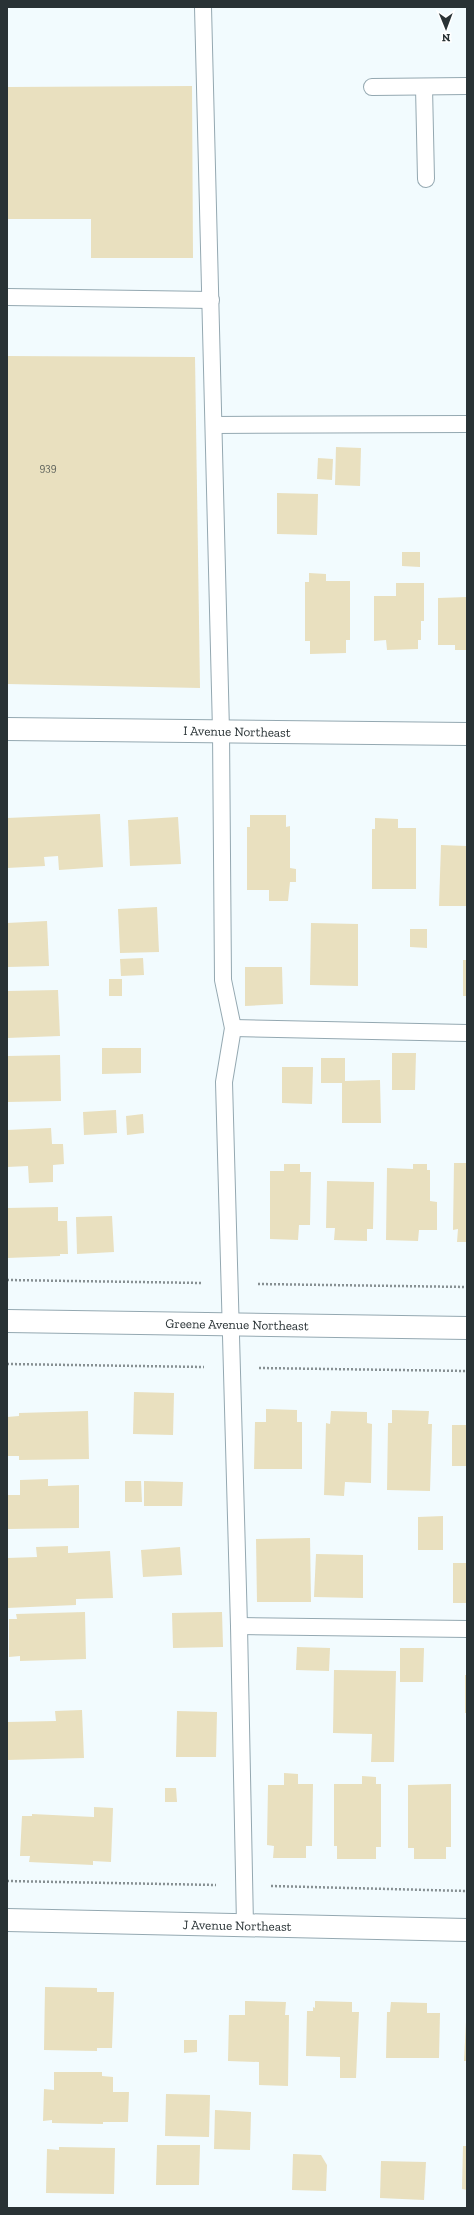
<svg xmlns="http://www.w3.org/2000/svg" width="474" height="2215" font-family="'Zilla Slab',serif">
	<style>
		.building { fill: #e9e0bf }
		.lines { fill: none; stroke-linecap: round; stroke-linejoin: round }
		.lane-casing { stroke: #94a8b1; stroke-width: 18 }
		.street-casing { stroke: #94a8b1; stroke-width: 24 }
		.path { stroke: #868f92; stroke-width: 2.5; stroke-dasharray: 2 2; stroke-linecap: butt }
		.lane { stroke: #fff; stroke-width: 16 }
		.street { stroke: #fff; stroke-width: 22 }
		.labels { text-anchor: middle; stroke-width: 3; stroke-linejoin: round; paint-order: stroke }
		.number-label { font-size: 11px; fill: #595e58 }
		.street-label { font-size: 13px; fill: #293235; stroke: #fff }
	</style>
	<rect width="100%" height="100%" fill="#f2fbfe"/>
	<!-- building -->
	<g class="building">
		<path d="M192,86l1,172h-102v-39h-84v-132z"/>
		<path d="M7,356l188,1 5,331 -193,-4z"/>
		<path d="M336,447l25,1 -1,38 -25,-1z"/>
		<path d="M318,458l15,1 -1,21 -15,-1z"/>
		<path d="M277,493l41,1 -1,41 -40,-1z"/>
		<path d="M402,552h18v15l-18,-1z"/>
		<path d="M309,573l17,1v7h24v59h-4v13l-36,1v-13h-5v-59h4z"/>
		<path d="M396,583h28v38h-3v19h-3v9l-31,1 -1,-10 -12,1v-45h22z"/>
		<path d="M467,597v53h-12v-5h-17v-47z"/>
		<path d="M100,814l3,53 -44,3 -1,-14 -14,1 1,9 -38,2v-50z"/>
		<path d="M250,815h36v12l4,-1v42l6,1v13h-6l-2,19h-19v-11h-22v-63h3z"/>
		<path d="M178,817l3,47 -51,2 -2,-46z"/>
		<path d="M375,818l23,1v9h18v61h-44v-60h3z"/>
		<path d="M441,845l26,1v60h-28z"/>
		<path d="M157,907l2,45 -39,1 -2,-44z"/>
		<path d="M47,921l2,45 -42,1v-44z"/>
		<path d="M311,923l47,1v62l-48,-1z"/>
		<path d="M410,929h17v19l-17,-1z"/>
		<path d="M143,958l1,17 -23,1 -1,-17z"/>
		<rect x="463" y="960" width="4" height="36"/>
		<path d="M245,967h37l1,37 -38,2z"/>
		<rect x="109" y="979" width="13" height="17"/>
		<path d="M58,990l2,46 -53,2v-47z"/>
		<path d="M102,1048h39v25l-39,1z"/>
		<path d="M392,1053h24l-1,37h-23z"/>
		<path d="M60,1055l1,46 -54,1v-46z"/>
		<path d="M321,1058h24v23l35,-1 1,43h-39v-40h-21z"/>
		<path d="M282,1067h31l-1,37 -30,-1z"/>
		<path d="M116,1110l1,23 -33,2 -1,-23z"/>
		<path d="M143,1114l1,19 -17,2 -1,-19z"/>
		<path d="M51,1128l1,16h11l1,20 -11,1v17l-24,1 -1,-17 -21,1v-37z"/>
		<path d="M454,1163h13v79h-10l1,-13 -5,1z"/>
		<path d="M284,1164h16v8h11l-1,53h-11l-1,15 -28,-1v-68h14z"/>
		<path d="M413,1164h14v6h3v31l7,1v28h-18l-1,11 -32,-1 1,-72 26,1z"/>
		<path d="M327,1181l47,1 -1,47h-6v12l-33,-1 1,-12h-9z"/>
		<path d="M58,1207v14h9l1,33h-8v2l-53,2v-50z"/>
		<path d="M112,1216l2,36 -37,2 -1,-37z"/>
		<path d="M134,1392l40,1 -1,42 -40,-1z"/>
		<path d="M266,1409l31,1v12h5v47h-48l1,-47h11z"/>
		<path d="M392,1410l37,1 -1,13h4l-2,67 -43,-1 1,-67h4z"/>
		<path d="M88,1411l1,48 -70,1v-4h-12v-39l12,-1v-3z"/>
		<path d="M331,1411l36,1v11l5,1 -1,59 -26,-1 -1,14 -20,-1 2,-72 4,1z"/>
		<rect x="452" y="1425" width="15" height="41"/>
		<path d="M48,1479v7l31,-1v43l-72,1v-34h13v-15z"/>
		<path d="M125,1481h16l1,21h-17z"/>
		<path d="M144,1481l39,1 -1,24h-38z"/>
		<path d="M443,1516v34h-25v-33z"/>
		<path d="M310,1538l1,64h-54l-1,-63z"/>
		<path d="M68,1546v7l42,-2 3,47 -37,1v6l-69,3v-50l30,-1 -1,-10z"/>
		<path d="M180,1547l2,28 -39,2 -2,-27z"/>
		<path d="M316,1554l47,1v43l-49,-1z"/>
		<rect x="453" y="1563" width="14" height="40"/>
		<path d="M85,1612l1,47 -66,2v-5l-11,1v-38h8l-1,-5z"/>
		<path d="M222,1612l1,35 -50,1 -1,-35z"/>
		<path d="M297,1647l33,1 -1,23 -33,-1z"/>
		<path d="M400,1648h24l-1,34h-23z"/>
		<path d="M334,1670l62,1 -2,91h-23l1,-28 -39,-1z"/>
		<rect x="465" y="1675" width="2" height="38"/>
		<path d="M82,1710l2,48 -77,2v-38l49,-1 -1,-10z"/>
		<path d="M177,1711l40,1 -1,45h-40z"/>
		<path d="M284,1773l14,1v10h15l-1,62h-6v12h-33l1,-12 -7,-1 1,-60h16z"/>
		<path d="M362,1776l14,1v7h5v63h-5v12h-39v-13h-3v-62h28z"/>
		<path d="M451,1784v63h-5v12h-32v-11h-6v-63z"/>
		<path d="M165,1788h11l1,14h-12z"/>
		<path d="M94,1807l19,1 -2,54 -18,-1v4l-64,-3 1,-6h-10l2,-40h10v-2l62,3z"/>
		<path d="M45,1987l52,1v4h17l-2,56h-15v3l-53,-1z"/>
		<path d="M245,2001l41,1 -1,13h4l-1,71 -29,-1v-23l-31,-1 1,-46h16z"/>
		<path d="M315,2001l37,1v10h7l-3,66h-16v-21l-34,-1 1,-45h6v-4l2,1z"/>
		<path d="M391,2002l36,1v10h13l-1,45h-53l1,-46h3z"/>
		<path d="M466,2022h1v39h-3z"/>
		<path d="M184,2040h13v12l-13,1z"/>
		<path d="M54,2072h48v4l11,1v15h16l-1,30h-25v2l-51,-1v-3l-9,1 1,-32 10,1z"/>
		<path d="M166,2094l44,1 -1,42 -44,-1z"/>
		<path d="M215,2110l36,2 -1,38 -36,-1z"/>
		<path d="M157,2145h43l-1,40h-43z"/>
		<path d="M463,2146h4v44l-5,-1z"/>
		<path d="M59,2147l56,1 -1,46 -68,-1 1,-44 12,1z"/>
		<path d="M293,2154l28,1 6,10 -1,26 -34,-1z"/>
		<path d="M381,2161l45,1 -2,38 -44,-2z"/>
	</g>
	<g class="lines">
		<!-- lane casing -->
		<g class="lane-casing">
			<g id="lane">
				<path d="M203,7l18,724 2,249 10,48 -9,54 15,544 6,299"/>
				<path d="M372,87l95,-1"/>
				<path d="M424,87l2,92"/>
				<path d="M7,297l204,3"/>
				<path d="M214,425l253,-1"/>
				<path d="M233,1028l234,5"/>
				<path d="M239,1626l228,3"/>
			</g>
		</g>
		<!-- street casing -->
		<g class="street-casing">
			<g id="street">
				<path d="M7,729l460,5"/>
				<path d="M7,1321l460,7"/>
				<path d="M7,1920l460,10"/>
			</g>
		</g>
		<!-- path -->
		<g class="path">
			<path d="M7,1280l196,3"/>
			<path d="M258,1284l209,3"/>
			<path d="M7,1364l197,3"/>
			<path d="M259,1368l208,3"/>
			<path d="M7,1881l209,4"/>
			<path d="M271,1886l196,5"/>
		</g>
		<!-- lane -->
		<use href="#lane" class="lane"/>
		<!-- street -->
		<use href="#street" class="street"/>
	</g>
	<g class="labels">
		<!-- number labels -->
		<g class="number-label">
			<text x="48" y="471">939</text>
		</g>
		<!-- street labels -->
		<g class="street-label">
			<text transform="translate(237 731) rotate(1)" y="5">I Avenue Northeast</text>
			<text transform="translate(237 1324) rotate(1)" y="5">Greene Avenue Northeast</text>
			<text transform="translate(237 1925) rotate(1)" y="5">J Avenue Northeast</text>
		</g>
	</g>
	<!-- border -->
	<rect width="474" height="2215" fill="none" stroke="#293235" stroke-width="16"/>
	<!-- north arrow -->
	<g transform="translate(446 28) rotate(179)" stroke="#ffffff" stroke-width="3" paint-order="stroke">
	<path d="M0-3L7 15L0 10L-7 15Z" fill="#293235"/>
	<text y="-6" font-size="11" font-weight="bold" text-anchor="middle" fill="#293235">N</text>
	</g>
</svg>
